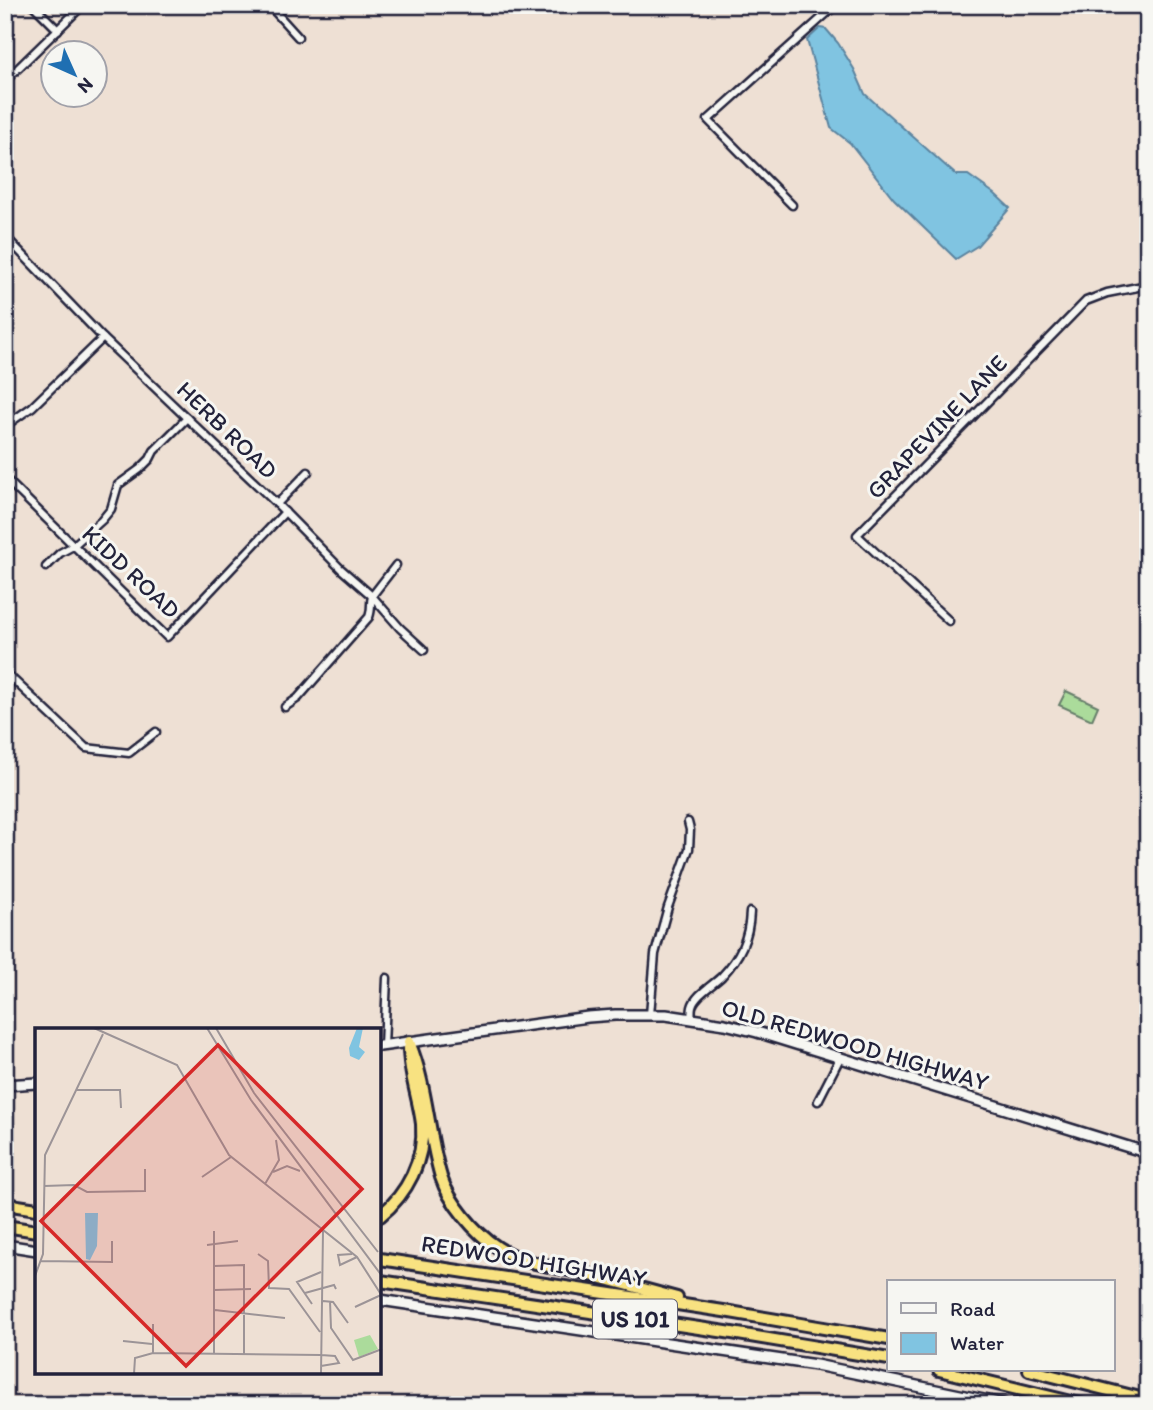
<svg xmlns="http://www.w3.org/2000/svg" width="1153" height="1410" font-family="Itim,sans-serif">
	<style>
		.green { fill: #abdb9b; stroke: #667e6b; stroke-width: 2 }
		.water { fill: #80c4e1; stroke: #5a839f; stroke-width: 2 }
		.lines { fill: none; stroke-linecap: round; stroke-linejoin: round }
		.street-casing { stroke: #22223b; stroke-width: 11 }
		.secondary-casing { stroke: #22223b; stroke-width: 14 }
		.highway-casing { stroke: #22223b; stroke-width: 16 }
		.street { stroke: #f6f6f2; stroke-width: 6 }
		.secondary { stroke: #f6f6f2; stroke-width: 9 }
		.highway { stroke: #f8e281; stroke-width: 10 }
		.labels { text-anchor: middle; stroke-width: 6; stroke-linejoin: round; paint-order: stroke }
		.shield { fill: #f6f6f2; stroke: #626272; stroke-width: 2 }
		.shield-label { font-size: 23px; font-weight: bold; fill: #22223b }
		.street-label { font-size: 24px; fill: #22223b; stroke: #f6f6f2 }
		.inset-road { fill: none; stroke: #9c9497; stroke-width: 2 }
		.view { fill: #d62828; fill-opacity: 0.15; stroke: #d62828; stroke-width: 3.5 }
		.inset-edge { fill: none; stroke: #22223b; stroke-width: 3.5 }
	</style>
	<rect width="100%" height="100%" fill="#eee0d4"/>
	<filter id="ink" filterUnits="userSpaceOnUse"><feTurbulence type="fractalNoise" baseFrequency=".0143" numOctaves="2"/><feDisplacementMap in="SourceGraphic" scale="14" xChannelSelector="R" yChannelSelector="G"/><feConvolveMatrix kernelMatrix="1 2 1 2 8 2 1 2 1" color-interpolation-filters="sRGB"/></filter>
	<g filter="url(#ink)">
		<!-- green -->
		<path class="green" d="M1066,691l32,15 -6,14 -33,-15z"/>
		<!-- water -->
		<path class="water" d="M820,28l6,1 12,14 16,26 11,25 91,81h12l27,19 15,14 -33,38 -21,13 -62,-60 -44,-56 -19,-15 -24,-88z"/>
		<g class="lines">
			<!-- street casing -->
			<g class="street-casing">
				<g id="street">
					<path d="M33,5l25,25"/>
					<path d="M269,5l29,32"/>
					<path d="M5,81l78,-76"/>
					<path d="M792,205l-84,-85 128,-115"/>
					<path d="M5,236l98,102 174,166 64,65 31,27 28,32 24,22"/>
					<path d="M5,426l27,-19 71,-69"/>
					<path d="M5,478l162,159 118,-125"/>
					<path d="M277,504l31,-32"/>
					<path d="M46,567l14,-14 13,-7 29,-26 9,-11 7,-24 22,-16 10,-10 4,-8 33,-33"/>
					<path d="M949,621l-92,-86 229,-234 21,-8 41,-8"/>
					<path d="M5,672l81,76 43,5 27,-21"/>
					<path d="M285,707l13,-9 71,-81c3,-7 1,-13 3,-21l24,-31"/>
					<path d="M650,1015l5,-61 13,-47 21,-58 1,-19 -2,-8"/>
					<path d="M691,1018c1,-4 0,-7 1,-11 3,-12 21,-22 30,-31 18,-19 27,-38 28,-64"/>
					<path d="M384,1046l3,-68"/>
					<path d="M818,1101l22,-43"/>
				</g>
			</g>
			<!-- secondary casing -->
			<g class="secondary-casing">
				<g id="secondary">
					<path d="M1142,5l6,6"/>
					<path d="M380,1046l208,-29 27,-2h51l59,9 32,8 391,121"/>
					<path d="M5,1085l32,-2"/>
					<path d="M5,1245l32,5"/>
					<path d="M380,1300l436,65 192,40"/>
				</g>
			</g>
			<!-- highway casing -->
			<g class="highway-casing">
				<g id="highway">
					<path d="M409,1042c18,43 19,91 32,135 8,25 34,56 56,70 23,16 55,19 81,25 33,8 66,17 99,26"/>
					<path d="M5,1204l32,5"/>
					<path d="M380,1216c27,-22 45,-56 42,-92 -3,-25 -13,-50 -13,-76"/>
					<path d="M5,1226l32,5"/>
					<path d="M380,1259l350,53 159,27"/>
					<path d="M380,1281l346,51 163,27"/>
					<path d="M939,1370l145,35"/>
					<path d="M1029,1370l119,30"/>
				</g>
			</g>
			<!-- street -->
			<use href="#street" class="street"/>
			<!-- secondary -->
			<use href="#secondary" class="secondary"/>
			<!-- highway -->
			<use href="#highway" class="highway"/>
		</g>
	</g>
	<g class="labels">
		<!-- shield labels -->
		<rect class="shield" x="593" y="1299.5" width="84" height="39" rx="5"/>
		<g class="shield-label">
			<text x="635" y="1327">US 101</text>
		</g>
		<!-- street labels -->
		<g class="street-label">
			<text transform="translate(937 427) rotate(-46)" y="8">GRAPEVINE LANE</text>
			<text transform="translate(227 430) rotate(44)" y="8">HERB ROAD</text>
			<text transform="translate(131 572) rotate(43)" y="8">KIDD ROAD</text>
			<text transform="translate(855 1045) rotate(16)" y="8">OLD REDWOOD HIGHWAY</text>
			<text transform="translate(534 1261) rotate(9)" y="8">REDWOOD HIGHWAY</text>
		</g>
	</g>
	<!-- overview -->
	<g transform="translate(35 1028)">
		<rect width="346" height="346" fill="#eee0d4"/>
		<path d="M335,307l8,14 -19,8 -5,-17z" fill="#abdb9b"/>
		<path d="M322,0h6l-4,19 6,5 -6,8 -9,-4 -1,-8zM50,185h13l-1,33 -7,14 -4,-1z" fill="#80c4e1"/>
		<path class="inset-road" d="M59,0l83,37 52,90 128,102 25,39M172,0l44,72 131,176M181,0l38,65 124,159M42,62h43l1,18M238,144l14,-6 13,5M167,149l29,-20M230,156l14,-24 -3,-20M9,158l30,-1 13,7 58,-1v-22M179,203v124M172,217l31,-4M223,226l10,7 1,27 20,1 31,43M317,226l-14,1 2,10 17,-8M6,233l71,1v-21M179,238l30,-1v90M0,248l8,-22 2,-99 58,-121M179,262l37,-1M270,265l29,-8 2,4M288,273l10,1 15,21M295,273l1,27 22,32 29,-11M277,276l-15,-22 24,-10M320,279l26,-12M180,282l70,8M118,296v29M88,313l29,3M99,346l1,-16 18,-5 168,2 14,1 4,7 -18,3M286,346l2,-143"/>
		<path class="view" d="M183,17l144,144 -176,177 -145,-145z"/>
		<rect width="346" height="346" class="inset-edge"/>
	</g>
	<!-- margin -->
	<rect width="1153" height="1410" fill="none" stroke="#f6f6f2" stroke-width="28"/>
	<rect x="14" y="14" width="1125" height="1382" fill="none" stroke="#22223b" stroke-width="2.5" filter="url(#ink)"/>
	<!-- legend -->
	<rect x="887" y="1280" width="228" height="91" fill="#f6f6f2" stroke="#a1a1a9" stroke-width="2"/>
	<rect x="901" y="1303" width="35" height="10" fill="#f6f6f2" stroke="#a1a1a9" stroke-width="2"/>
	<text x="950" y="1316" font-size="21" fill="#22223b">Road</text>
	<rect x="901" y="1333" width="35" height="21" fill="#80c4e1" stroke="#a1a1a9" stroke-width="2"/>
	<text x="950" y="1350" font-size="21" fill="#22223b">Water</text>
	<!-- north arrow -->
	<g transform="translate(74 74) rotate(135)"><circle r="33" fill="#f6f6f2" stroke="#a1a1a9" stroke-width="2"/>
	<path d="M0-5L12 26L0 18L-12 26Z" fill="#1f6fb2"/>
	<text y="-10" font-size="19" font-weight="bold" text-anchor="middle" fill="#22223b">N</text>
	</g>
</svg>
